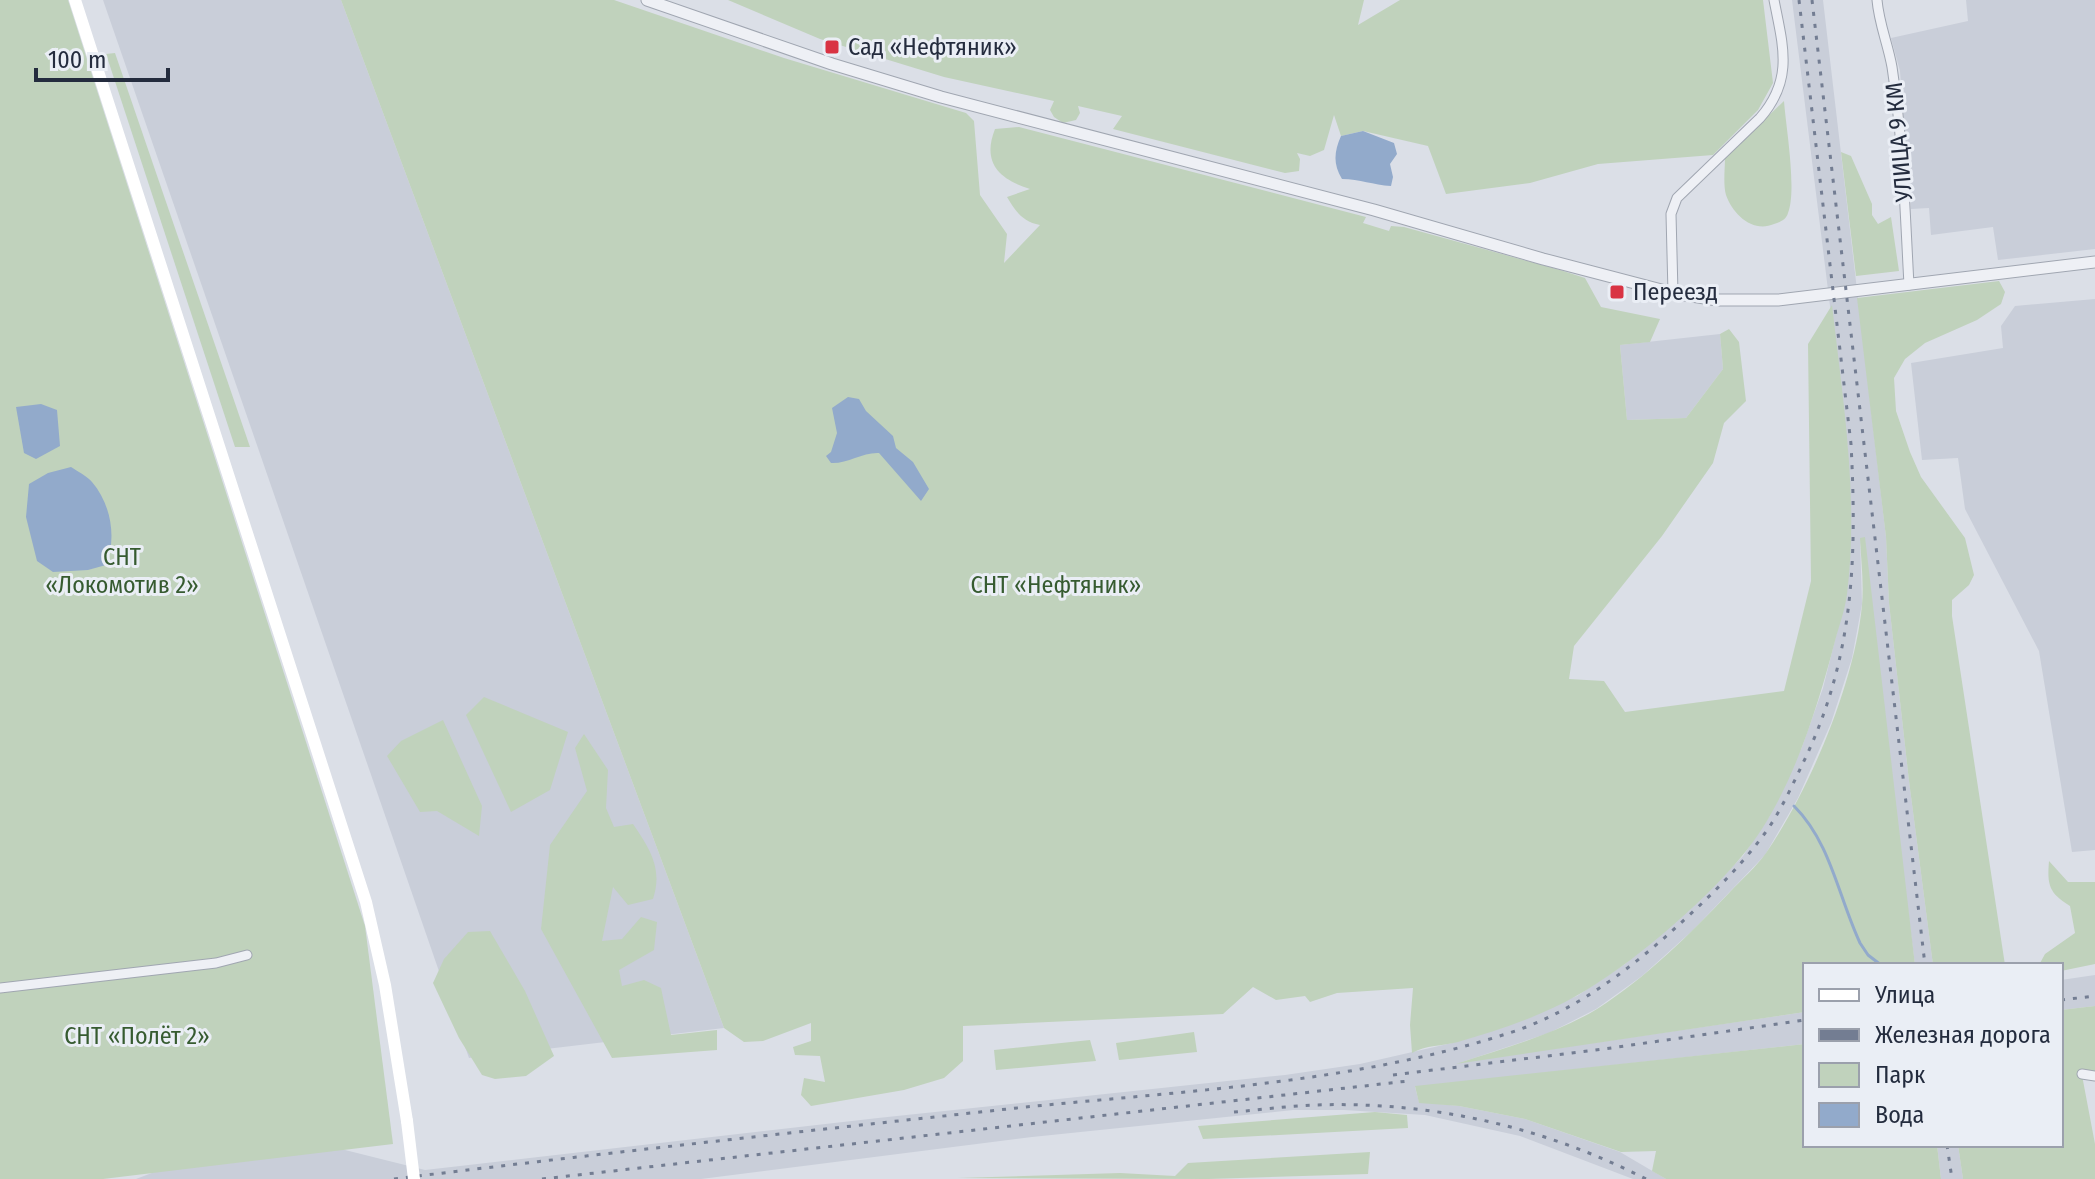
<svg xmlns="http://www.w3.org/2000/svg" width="2095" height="1179" font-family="'Fira Sans Condensed',sans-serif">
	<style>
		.built { fill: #c9ced9 }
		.green { fill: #c0d2bc }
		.water { fill: #92aacb }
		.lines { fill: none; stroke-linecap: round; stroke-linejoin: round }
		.stream { stroke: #92aacb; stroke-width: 3 }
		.minor-casing { stroke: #a0a6b1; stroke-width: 11 }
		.tertiary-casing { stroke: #a0a6b1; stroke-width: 13 }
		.minor { stroke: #eef0f5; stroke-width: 9 }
		.tertiary { stroke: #eef0f5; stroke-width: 11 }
		.secondary { stroke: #fff; stroke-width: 12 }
		.rail { stroke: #737d92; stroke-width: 3; stroke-dasharray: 4 8; stroke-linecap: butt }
		.secondary-bridge { stroke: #fff; stroke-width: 12 }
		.poi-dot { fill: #d93343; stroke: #eaeef5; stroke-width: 3 }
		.labels { text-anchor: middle; stroke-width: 6; stroke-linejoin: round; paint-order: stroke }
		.poi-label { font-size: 24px; fill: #242c3e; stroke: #eaeef5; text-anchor: start }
		.street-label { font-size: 24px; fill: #242c3e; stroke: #eaeef5 }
		.park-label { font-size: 24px; fill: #365b30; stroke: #eaeef5 }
	</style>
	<rect width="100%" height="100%" fill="#dbdfe7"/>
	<!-- built -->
	<g class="built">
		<path d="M103,0h238l383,1028 -255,30z"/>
		<path d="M1792,0h31l63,537 3,66 20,178 24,184h-18l-55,-427 2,66 -10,54 -21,65 -33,75 -33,57 -72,75 -51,46 -46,33 -47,24 -87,29 343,-50v32l-390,43 4,15 40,4 66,13 95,33 46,27h-33l-113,-43 -95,-21 -81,-5h-51l-261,27 -331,42h-565l129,-49 160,40 453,-52 407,-43 75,-11 92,-21 125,-47 48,-32 68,-58 50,-50 26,-39 33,-70 21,-59 22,-88 4,-69 -1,-80z"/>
		<path d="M1966,0h129v249l-97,11 -5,-33 -62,8 -2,-27 -18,1 -11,-138 -9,-33 77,-17z"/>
		<path d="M2095,299v551l-23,2 -33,-201 -74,-142 -7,-51 -36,2 -11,-97 92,-15 -2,-22 14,-20z"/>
		<path d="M1720,334l3,35 -37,49 -59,2 -7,-75z"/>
		<path d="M2095,975v31l-34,4v-30z"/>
		<path d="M1937,1145h21l5,34h-22z"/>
	</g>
	<!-- green -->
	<g class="green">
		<path d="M0,0h68l297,926 28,218 -290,35h-103z"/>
		<path d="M341,0h273l170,58 182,55 8,8 6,74 27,39 -3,29 36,-38c-17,-3 -24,-13 -33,-28l23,-8c-32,-10 -48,-27 -35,-60l24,-2 347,90 -3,6 26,8 2,-5 13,1 156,43 25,8 16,29 59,12 -10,23 -30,3 7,75 59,-2 37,-49 -3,-35 9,-5 10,13 7,59 -22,22 -11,40 -51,73 -88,110 -5,33 35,2 21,31 159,-21 27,-110 -3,-237 24,-39c11,96 27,193 15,289 -2,16 -8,32 -12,47 -18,69 -46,160 -93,215 -39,47 -113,111 -166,140 -37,21 -77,34 -118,46 -15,4 -33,3 -46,11l-2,-28 3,-37 -76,5 -27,9 -5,-6 -29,4 -23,-13 -30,27 -260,12v35l-19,17 -40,12 -93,16 -10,-11 3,-17 21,4 -5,-26 -25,-1 -2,-8 18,-6v-18l-48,18 -19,1 -20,-14z"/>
		<path d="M728,0h636l-6,25 42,-25h363l10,83 -15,27 -45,45 -115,9 -68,19 -84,11 -18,-48 -65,-15 -22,5 -7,-21 -10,35 -14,6 -13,-3 3,6 -1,12 -14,2 -172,-44 9,-13 -44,-10 2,7 -4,7 -13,3 -9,-6 -4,-7 4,-9 -110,-24 -124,-38z"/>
		<path d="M115,53l135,394h-15l-129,-393z"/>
		<path d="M1784,101c2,27 13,89 4,112 -2,7 -8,9 -14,11 -21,9 -41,-9 -48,-29 -3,-11 -1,-26 -1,-38z"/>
		<path d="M1841,152l10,4 21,48v11l6,9 13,-7 8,54 -43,5z"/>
		<path d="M1999,281l6,11 -4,12 -24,16 -52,23 -20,16 -11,19 2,33 14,41 11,25 44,61 9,37 -5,10 -17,15v16l53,349h-72l-24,-184 -20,-178 -3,-66 -29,-239z"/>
		<path d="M1865,537l50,428h-110v47l-349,52c47,-16 98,-29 141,-55 50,-32 92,-74 132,-116 12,-13 27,-26 37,-40 44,-64 89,-171 96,-248 2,-22 -1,-45 -2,-67z"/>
		<path d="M484,697l84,35 -18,58 -39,22 -45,-97z"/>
		<path d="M443,720l39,86 -3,30 -42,-25 -17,1 -33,-56 14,-15z"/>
		<path d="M584,734l24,36 -2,38 8,19 19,-3c17,25 30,45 20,75l-25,6 -15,-18 -11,54 20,-2 19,-22 16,5 -3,28 -35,20 3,16 22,-6 17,8 10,47 46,-5v20l-105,8 -71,-129 9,-84 37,-54 -12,-43z"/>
		<path d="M2049,861l19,21h27v82l-34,7v-6h-22l6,-11 30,-21 -5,-27c-21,-13 -23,-21 -21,-45z"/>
		<path d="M490,931l35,60 29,65 -28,20 -31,3 -13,-4 -23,-37 -26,-55 11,-24 24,-27z"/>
		<path d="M2095,1006v65l-14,-1 14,74v35h-132l-5,-34h103v-135z"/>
		<path d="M1194,1032l3,20 -78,8 -3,-17z"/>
		<path d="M1090,1040l6,21 -100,9 -2,-20z"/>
		<path d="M1805,1044v101h132l4,34h-275l-14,-8 4,-20 -35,1 -96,-33 -66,-13 -40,-3 -4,-17z"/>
		<path d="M1375,1112l32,3 1,13 -205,11 -5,-13z"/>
		<path d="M1370,1152l-2,22 -160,5 -251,-1 163,-5 55,3 13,-13z"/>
	</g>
	<!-- water -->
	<g class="water">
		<path d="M1363,131l31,12 3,11 -7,10 3,13 -2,9c-18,-1 -31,-7 -49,-7 -9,-15 -8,-27 -1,-43z"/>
		<path d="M848,397l11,2 7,12 27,25 3,12 17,14 16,27 -8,12 -42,-48c-16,-1 -32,11 -48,10l-5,-7 5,-4 6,-19 -5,-25z"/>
		<path d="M41,404l16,6 3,36 -24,13 -12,-6 -8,-46z"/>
		<path d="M71,467c6,4 16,9 21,15 19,22 25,56 14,83l-18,5 -35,2 -16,-11 -11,-44 3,-33 19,-11z"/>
	</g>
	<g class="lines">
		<!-- stream -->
		<path class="stream" d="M1794,806c37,37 44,90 66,137l8,12 13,10"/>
		<!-- minor casing -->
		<g class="minor-casing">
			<g id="minor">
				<path d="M1877,0c2,24 11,44 15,67 11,72 13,145 17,218"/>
				<path d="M1673,293l-2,-79 6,-16 83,-80c34,-39 23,-72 14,-118"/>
				<path d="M0,988l216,-25 31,-8"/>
				<path d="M2082,1074l13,2"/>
			</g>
		</g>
		<!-- tertiary casing -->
		<g class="tertiary-casing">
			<path id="tertiary" d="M647,0l185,64 109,33 433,113 169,49 130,34 44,7h61l317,-38"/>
		</g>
		<!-- minor -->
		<use href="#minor" class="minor"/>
		<!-- tertiary -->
		<use href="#tertiary" class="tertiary"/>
		<!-- secondary -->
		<path class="secondary" d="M75,0l291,902 19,83 22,136"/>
		<!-- rail -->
		<g class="rail">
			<path d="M1812,0l113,965"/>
			<path d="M2061,1000l34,-4"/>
			<path d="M1393,1075l211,-26 201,-29"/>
			<path d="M1234,1112c26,-2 53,-6 80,-7 116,-4 228,21 332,74"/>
			<path d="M1947,1145l5,34"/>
			<path d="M394,1179c210,-26 421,-49 632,-72 159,-16 327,-24 480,-73 62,-19 118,-60 166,-103 32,-29 64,-59 90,-94 17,-22 29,-49 41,-74 51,-105 54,-204 48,-319l-52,-444"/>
			<path d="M542,1179l866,-98"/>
		</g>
		<!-- secondary-bridge -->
		<path class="secondary-bridge" d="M407,1121l7,58"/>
	</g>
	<!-- markers -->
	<g class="poi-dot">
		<rect x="824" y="39" width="16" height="16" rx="4"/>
		<rect x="1609" y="284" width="16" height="16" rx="4"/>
	</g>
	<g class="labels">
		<!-- poi labels -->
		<g class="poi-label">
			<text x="848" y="55">Сад «Нефтяник»</text>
			<text x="1633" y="300">Переезд</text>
		</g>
		<!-- street labels -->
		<g class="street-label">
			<text transform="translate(1899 142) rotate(-95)" y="8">УЛИЦА 9 КМ</text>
		</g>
		<!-- park labels -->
		<g class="park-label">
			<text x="122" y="565">СНТ<tspan x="122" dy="28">«Локомотив 2»</tspan></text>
			<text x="1056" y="593">СНТ «Нефтяник»</text>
			<text x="137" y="1044">СНТ «Полёт 2»</text>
		</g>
	</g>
	<!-- legend -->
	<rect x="1803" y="963" width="260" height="184" fill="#eaeef5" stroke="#9ba0ac" stroke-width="2"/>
	<rect x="1819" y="989" width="40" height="12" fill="#ffffff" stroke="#9ba0ac" stroke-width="2"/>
	<text x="1875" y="1003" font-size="24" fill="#242c3e">Улица</text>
	<rect x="1819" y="1029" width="40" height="12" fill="#737d92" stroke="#9ba0ac" stroke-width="2"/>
	<text x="1875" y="1043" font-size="24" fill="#242c3e">Железная дорога</text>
	<rect x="1819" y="1063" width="40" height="24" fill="#c0d2bc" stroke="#9ba0ac" stroke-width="2"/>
	<text x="1875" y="1083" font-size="24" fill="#242c3e">Парк</text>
	<rect x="1819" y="1103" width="40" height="24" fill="#92aacb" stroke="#9ba0ac" stroke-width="2"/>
	<text x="1875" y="1123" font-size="24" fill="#242c3e">Вода</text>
	<!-- scale -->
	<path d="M36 68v12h132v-12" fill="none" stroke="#242c3e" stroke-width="4"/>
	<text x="48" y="68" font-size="24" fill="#242c3e" stroke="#eaeef5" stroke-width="6" paint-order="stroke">100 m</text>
</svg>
